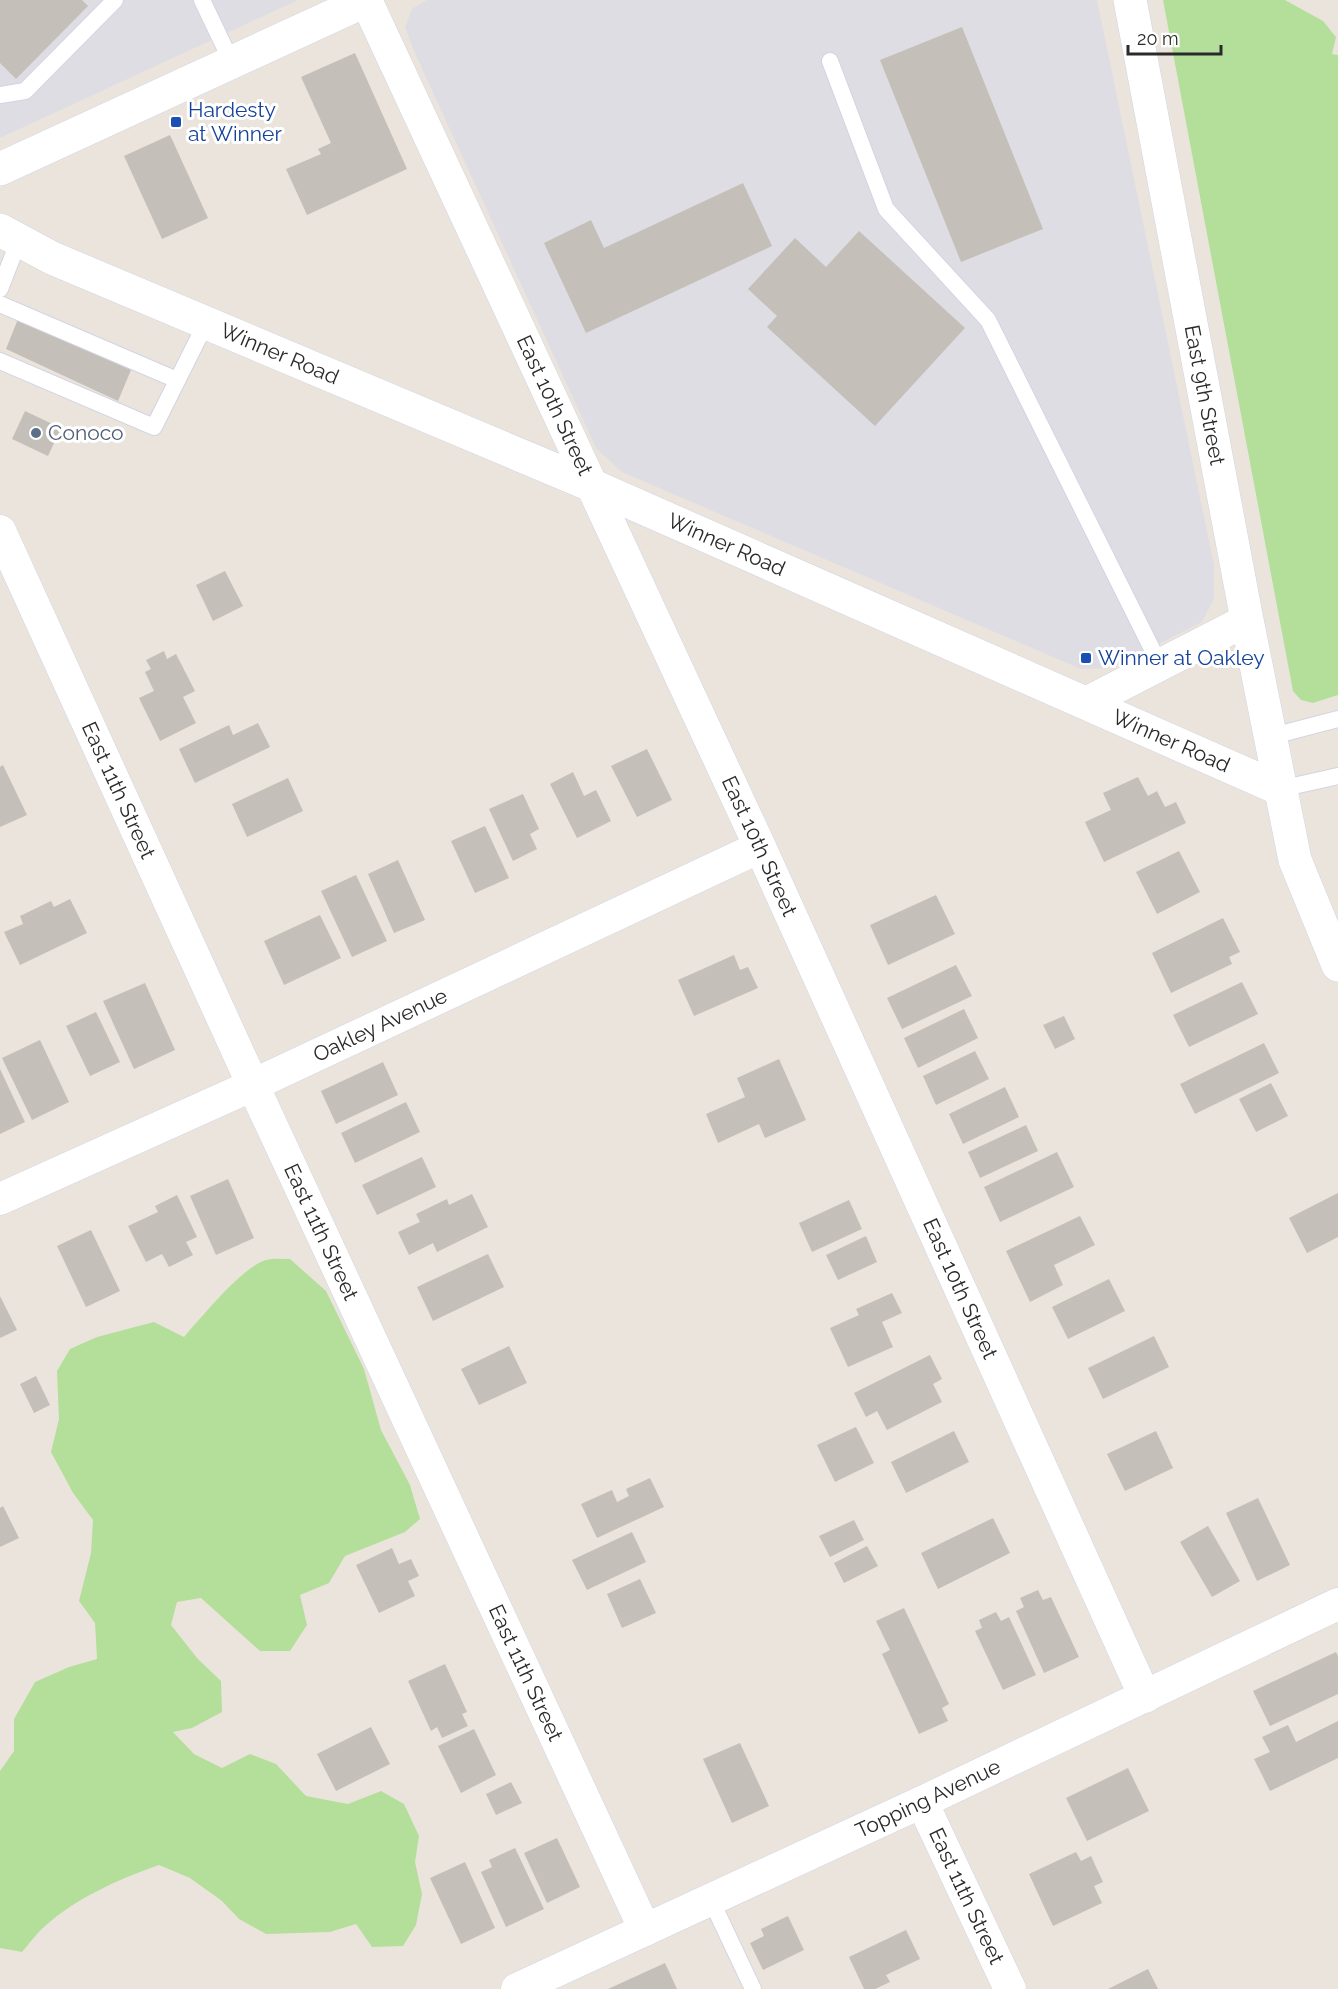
<svg xmlns="http://www.w3.org/2000/svg" width="1338" height="1989" font-family="Raleway,sans-serif">
	<style>
		.industrial { fill: #dedde4 }
		.green { fill: #b4df9b }
		.building { fill: #c4bfb8 }
		.lines { fill: none; stroke-linecap: round; stroke-linejoin: round }
		.service-casing { stroke: #d2d5e2; stroke-width: 18 }
		.minor-casing { stroke: #d2d5e2; stroke-width: 33 }
		.tertiary-casing { stroke: #d2d5e2; stroke-width: 34 }
		.secondary-casing { stroke: #d2d5e2; stroke-width: 34 }
		.service { stroke: #fff; stroke-width: 16 }
		.minor { stroke: #fff; stroke-width: 32 }
		.tertiary { stroke: #fff; stroke-width: 33 }
		.secondary { stroke: #fff; stroke-width: 33 }
		.transit-dot { fill: #1a4fb4; stroke: #fff; stroke-width: 2 }
		.service-dot { fill: #5c6f8a; stroke: #fff; stroke-width: 2 }
		.labels { text-anchor: middle; stroke-width: 6; stroke-linejoin: round; paint-order: stroke }
		.transit-label { font-size: 21px; fill: #164399; stroke: #fff; text-anchor: start }
		.street-label { font-size: 21px; fill: #2a2a2a; stroke: #fff }
		.service-label { font-size: 21px; fill: #4e5e75; stroke: #fff; text-anchor: start }
	</style>
	<rect width="100%" height="100%" fill="#ebe4dc"/>
	<!-- industrial -->
	<g class="industrial">
		<path d="M0,0h298l-298,138z"/>
		<path d="M427,0h670l117,565v34l-12,23 -91,46 -30,1 -459,-197 -26,-24 -182,-397 -9,-24 7,-18z"/>
	</g>
	<!-- green -->
	<g class="green">
		<path d="M1163,0h122l38,21 13,16 -4,17 6,1v640l-25,8 -12,-3 -8,-9z"/>
		<path d="M290,1259l36,32 38,78 17,61 29,55 10,34 -15,13 -60,24 -16,27 -29,12 7,30 -17,26h-30l-59,-53 -24,4 -6,23 26,33 24,23 1,31 -30,16 -19,4 21,22 28,14 28,-14 26,10 30,32 42,8 33,-13 23,13 15,32 -4,26 7,32 -6,31 -13,21 -31,1 -16,-23 -26,8 -64,2 -27,-15 -17,-18 -32,-23 -31,-13c-40,14 -83,33 -115,62 -8,7 -15,17 -22,25l-22,-4v-177l14,-20v-32l21,-37 34,-15 28,-8 -2,-36 -16,-22 12,-48 2,-33 -20,-27 -22,-41 8,-33 -2,-48 13,-22 27,-12 57,-15 30,15c17,-19 58,-70 82,-77 7,-2 16,-1 24,-1z"/>
	</g>
	<!-- building -->
	<g class="building">
		<path d="M0,0h82l6,6 -72,73 -16,-16z"/>
		<path d="M962,27l81,202 -82,33 -81,-202z"/>
		<path d="M355,53l52,116 -100,46 -21,-46 35,-15 -3,-5 13,-6 -30,-66z"/>
		<path d="M170,135l38,83 -46,21 -38,-83z"/>
		<path d="M743,183l29,63 -186,87 -42,-90 47,-23 13,28z"/>
		<path d="M859,231l106,97 -90,98 -108,-99 10,-11 -29,-27 47,-51 31,29z"/>
		<path d="M18,319l113,51 -13,31 -112,-52z"/>
		<path d="M25,411l36,17 -13,28 -36,-17z"/>
		<path d="M225,571l18,35 -30,15 -17,-36z"/>
		<path d="M164,651l3,8 9,-5 19,37 -12,6 13,26 -36,18 -21,-43 15,-7 -9,-19 6,-3 -5,-9z"/>
		<path d="M258,723l12,24 -75,36 -16,-34 50,-24 4,10z"/>
		<path d="M647,749l25,51 -35,17 -26,-51z"/>
		<path d="M3,765l24,50 -27,12v-60z"/>
		<path d="M573,772l11,24 12,-6 15,31 -34,17 -27,-54z"/>
		<path d="M1138,777l10,19 9,-5 8,16 11,-5 10,21 -82,39 -19,-40 26,-12 -8,-17z"/>
		<path d="M288,778l15,33 -56,26 -15,-33z"/>
		<path d="M523,794l16,35 -9,5 7,15 -24,12 -24,-52z"/>
		<path d="M485,826l24,52 -34,15 -24,-52z"/>
		<path d="M1179,851l21,41 -43,22 -21,-42z"/>
		<path d="M398,860l27,60 -31,13 -26,-59z"/>
		<path d="M356,875l31,66 -35,16 -31,-66z"/>
		<path d="M936,895l19,39 -67,31 -18,-40z"/>
		<path d="M70,899l17,34 -67,32 -16,-33 19,-8 -3,-8 31,-15 3,6z"/>
		<path d="M320,915l21,43 -57,27 -20,-44z"/>
		<path d="M1223,918l17,34 -11,5 3,7 -61,29 -19,-40z"/>
		<path d="M734,955l6,15 8,-3 10,21 -64,28 -16,-36z"/>
		<path d="M956,965l16,31 -70,33 -15,-31z"/>
		<path d="M1242,982l16,32 -69,33 -16,-32z"/>
		<path d="M145,983l30,67 -41,19 -31,-68z"/>
		<path d="M964,1009l14,29 -60,30 -14,-30z"/>
		<path d="M96,1012l24,50 -30,14 -24,-50z"/>
		<path d="M1064,1016l11,23 -20,10 -12,-24z"/>
		<path d="M40,1040l29,62 -37,18 -30,-62z"/>
		<path d="M1264,1043l15,30 -84,41 -15,-30z"/>
		<path d="M975,1051l14,28 -53,26 -13,-29z"/>
		<path d="M779,1059l27,61 -41,18 -6,-14 -41,19 -12,-29 39,-17 -8,-19z"/>
		<path d="M383,1062l15,33 -62,29 -15,-33z"/>
		<path d="M0,1069l25,53 -25,12z"/>
		<path d="M1271,1083l17,33 -32,16 -17,-33z"/>
		<path d="M1005,1087l14,30 -56,27 -14,-30z"/>
		<path d="M406,1102l14,30 -65,31 -14,-30z"/>
		<path d="M1026,1125l12,26 -58,27 -12,-26z"/>
		<path d="M1057,1152l17,35 -74,35 -16,-35z"/>
		<path d="M422,1157l14,30 -59,28 -15,-30z"/>
		<path d="M228,1179l26,59 -38,17 -26,-59z"/>
		<path d="M1338,1193v44l-31,16 -18,-35z"/>
		<path d="M472,1194l16,33 -51,25 -4,-9 -24,12 -11,-23 22,-10 -4,-8 31,-15 2,6z"/>
		<path d="M177,1195l20,42 -11,5 7,13 -24,12 -7,-13 -16,8 -18,-36 30,-14 -3,-6z"/>
		<path d="M849,1200l13,29 -50,23 -13,-29z"/>
		<path d="M1080,1216l15,29 -41,20 9,20 -33,17 -24,-51z"/>
		<path d="M91,1230l29,61 -34,16 -29,-61z"/>
		<path d="M866,1236l11,26 -39,18 -12,-25z"/>
		<path d="M488,1254l16,33 -71,34 -16,-34z"/>
		<path d="M1109,1279l16,32 -57,28 -16,-32z"/>
		<path d="M892,1293l10,20 -20,9 11,25 -45,20 -18,-39 29,-13 -3,-6z"/>
		<path d="M0,1296l17,34 -17,8z"/>
		<path d="M1154,1336l15,31 -66,32 -15,-31z"/>
		<path d="M509,1346l18,37 -48,22 -18,-36z"/>
		<path d="M930,1355l12,24 -9,5 9,18 -55,28 -10,-19 -11,6 -12,-24z"/>
		<path d="M36,1376l14,29 -16,8 -14,-29z"/>
		<path d="M856,1427l18,36 -39,19 -18,-37z"/>
		<path d="M954,1431l15,31 -63,31 -15,-31z"/>
		<path d="M1156,1431l17,37 -48,23 -18,-37z"/>
		<path d="M650,1478l14,29 -67,31 -16,-34 31,-14 5,12 12,-6 -3,-7z"/>
		<path d="M1258,1498l32,67 -33,16 -31,-68z"/>
		<path d="M3,1506l16,32 -19,9v-39z"/>
		<path d="M993,1518l17,35 -72,36 -17,-36z"/>
		<path d="M854,1520l10,20 -34,17 -11,-21z"/>
		<path d="M1208,1526l32,55 -28,16 -32,-55z"/>
		<path d="M632,1532l14,30 -59,28 -15,-30z"/>
		<path d="M867,1546l11,20 -34,17 -10,-20z"/>
		<path d="M392,1548l7,16 12,-5 8,17 -11,5 7,15 -36,17 -23,-48z"/>
		<path d="M640,1579l16,34 -34,15 -15,-34z"/>
		<path d="M1038,1590l5,10 8,-3 28,60 -35,16 -28,-62 8,-4 -4,-9z"/>
		<path d="M904,1608l45,96 -7,4 6,13 -29,13 -37,-80 8,-4 -14,-29z"/>
		<path d="M996,1612l5,9 8,-4 27,58 -33,15 -28,-59 7,-3 -3,-8z"/>
		<path d="M1336,1652l2,4v38l-68,32 -17,-35z"/>
		<path d="M445,1664l22,48 -5,2 6,12 -26,12 -5,-11 -6,4 -23,-50z"/>
		<path d="M1338,1721v37l-68,33 -16,-32 16,-7 -8,-15 26,-12 8,17z"/>
		<path d="M371,1727l19,37 -54,27 -19,-37z"/>
		<path d="M474,1729l22,46 -35,18 -23,-47z"/>
		<path d="M740,1743l29,63 -37,17 -29,-64z"/>
		<path d="M1128,1768l21,43 -62,30 -21,-43z"/>
		<path d="M511,1782l11,21 -26,12 -10,-21z"/>
		<path d="M557,1838l23,49 -33,16 -23,-50z"/>
		<path d="M515,1848l29,61 -38,18 -25,-55 11,-5 -3,-7z"/>
		<path d="M1076,1852l5,9 10,-5 12,26 -9,4 8,17 -49,23 -24,-52z"/>
		<path d="M465,1862l30,66 -34,16 -31,-66z"/>
		<path d="M788,1916l16,34 -41,20 -13,-27 14,-7 -3,-7z"/>
		<path d="M906,1930l14,29 -34,16 4,7 -15,7h-11l-15,-32z"/>
		<path d="M665,1963l12,26h-69z"/>
		<path d="M1148,1969l10,20h-50z"/>
	</g>
	<g class="lines">
		<!-- service casing -->
		<g class="service-casing">
			<g id="service">
				<path d="M202,0l30,63"/>
				<path d="M830,61l56,148 102,111 172,345"/>
				<path d="M0,95l25,-4 90,-91"/>
				<path d="M0,289l19,-49"/>
				<path d="M0,304l177,76"/>
				<path d="M0,361l154,66 52,-104"/>
				<path d="M1269,737l69,-18"/>
				<path d="M1280,789l58,-13"/>
				<path d="M711,1900l42,89"/>
			</g>
		</g>
		<!-- minor casing -->
		<g class="minor-casing">
			<g id="minor">
				<path id="s1" d="M366,0l394,847 385,850"/>
				<path id="s2" d="M0,531l263,576 382,823"/>
				<path d="M1086,703l161,-83"/>
				<path id="s3" d="M0,1199l253,-114 507,-238"/>
				<path id="s4" d="M922,1802l88,187"/>
				<path id="s5" d="M517,1989l405,-187 416,-198"/>
			</g>
		</g>
		<!-- tertiary casing -->
		<g class="tertiary-casing">
			<g id="tertiary">
				<path id="s6" d="M0,230l52,28 539,227 689,304"/>
			</g>
		</g>
		<!-- secondary casing -->
		<g class="secondary-casing">
			<g id="secondary">
				<path id="s7" d="M1130,0l117,620 48,240 43,105"/>
				<path d="M0,169l367,-169"/>
			</g>
		</g>
		<!-- service -->
		<use href="#service" class="service"/>
		<!-- minor -->
		<use href="#minor" class="minor"/>
		<!-- tertiary -->
		<use href="#tertiary" class="tertiary"/>
		<!-- secondary -->
		<use href="#secondary" class="secondary"/>
	</g>
	<!-- markers -->
	<g class="transit-dot">
		<rect x="170" y="116" width="12" height="12" rx="3"/>
		<rect x="1080" y="652" width="12" height="12" rx="3"/>
	</g>
	<circle class="service-dot" cx="36" cy="433" r="6"/>
	<g class="labels">
		<!-- transit labels -->
		<g class="transit-label">
			<text x="188" y="117">Hardesty<tspan x="188" dy="24">at Winner</tspan></text>
			<text x="1098" y="665">Winner at Oakley</text>
		</g>
		<!-- street labels -->
		<g class="street-label">
			<text dy="7" stroke="none"><textPath href="#s6" startOffset="306">Winner Road</textPath></text>
			<text dy="7" stroke="none"><textPath href="#s7" startOffset="402">East 9th Street</textPath></text>
			<text dy="7" stroke="none"><textPath href="#s1" startOffset="447">East 10th Street</textPath></text>
			<text dy="7" stroke="none"><textPath href="#s6" startOffset="792">Winner Road</textPath></text>
			<text dy="7" stroke="none"><textPath href="#s6" startOffset="1278">Winner Road</textPath></text>
			<text dy="7" stroke="none"><textPath href="#s2" startOffset="285">East 11th Street</textPath></text>
			<text dy="7" stroke="none"><textPath href="#s1" startOffset="933">East 10th Street</textPath></text>
			<text dy="7" stroke="none"><textPath href="#s3" startOffset="418">Oakley Avenue</textPath></text>
			<text dy="7" stroke="none"><textPath href="#s2" startOffset="771">East 11th Street</textPath></text>
			<text dy="7" stroke="none"><textPath href="#s1" startOffset="1419">East 10th Street</textPath></text>
			<text dy="7" stroke="none"><textPath href="#s2" startOffset="1257">East 11th Street</textPath></text>
			<text dy="7" stroke="none"><textPath href="#s5" startOffset="453">Topping Avenue</textPath></text>
			<text dy="7" stroke="none"><textPath href="#s4" startOffset="104">East 11th Street</textPath></text>
		</g>
		<!-- service labels -->
		<g class="service-label">
			<text x="48" y="440">Conoco</text>
		</g>
	</g>
	<!-- scale -->
	<path d="M1128 45v9h93v-9" fill="none" stroke="#2a2a2a" stroke-width="3"/>
	<text x="1137" y="45" font-size="18" fill="#2a2a2a" stroke="#ffffff" stroke-width="4.5" paint-order="stroke">20 m</text>
</svg>
